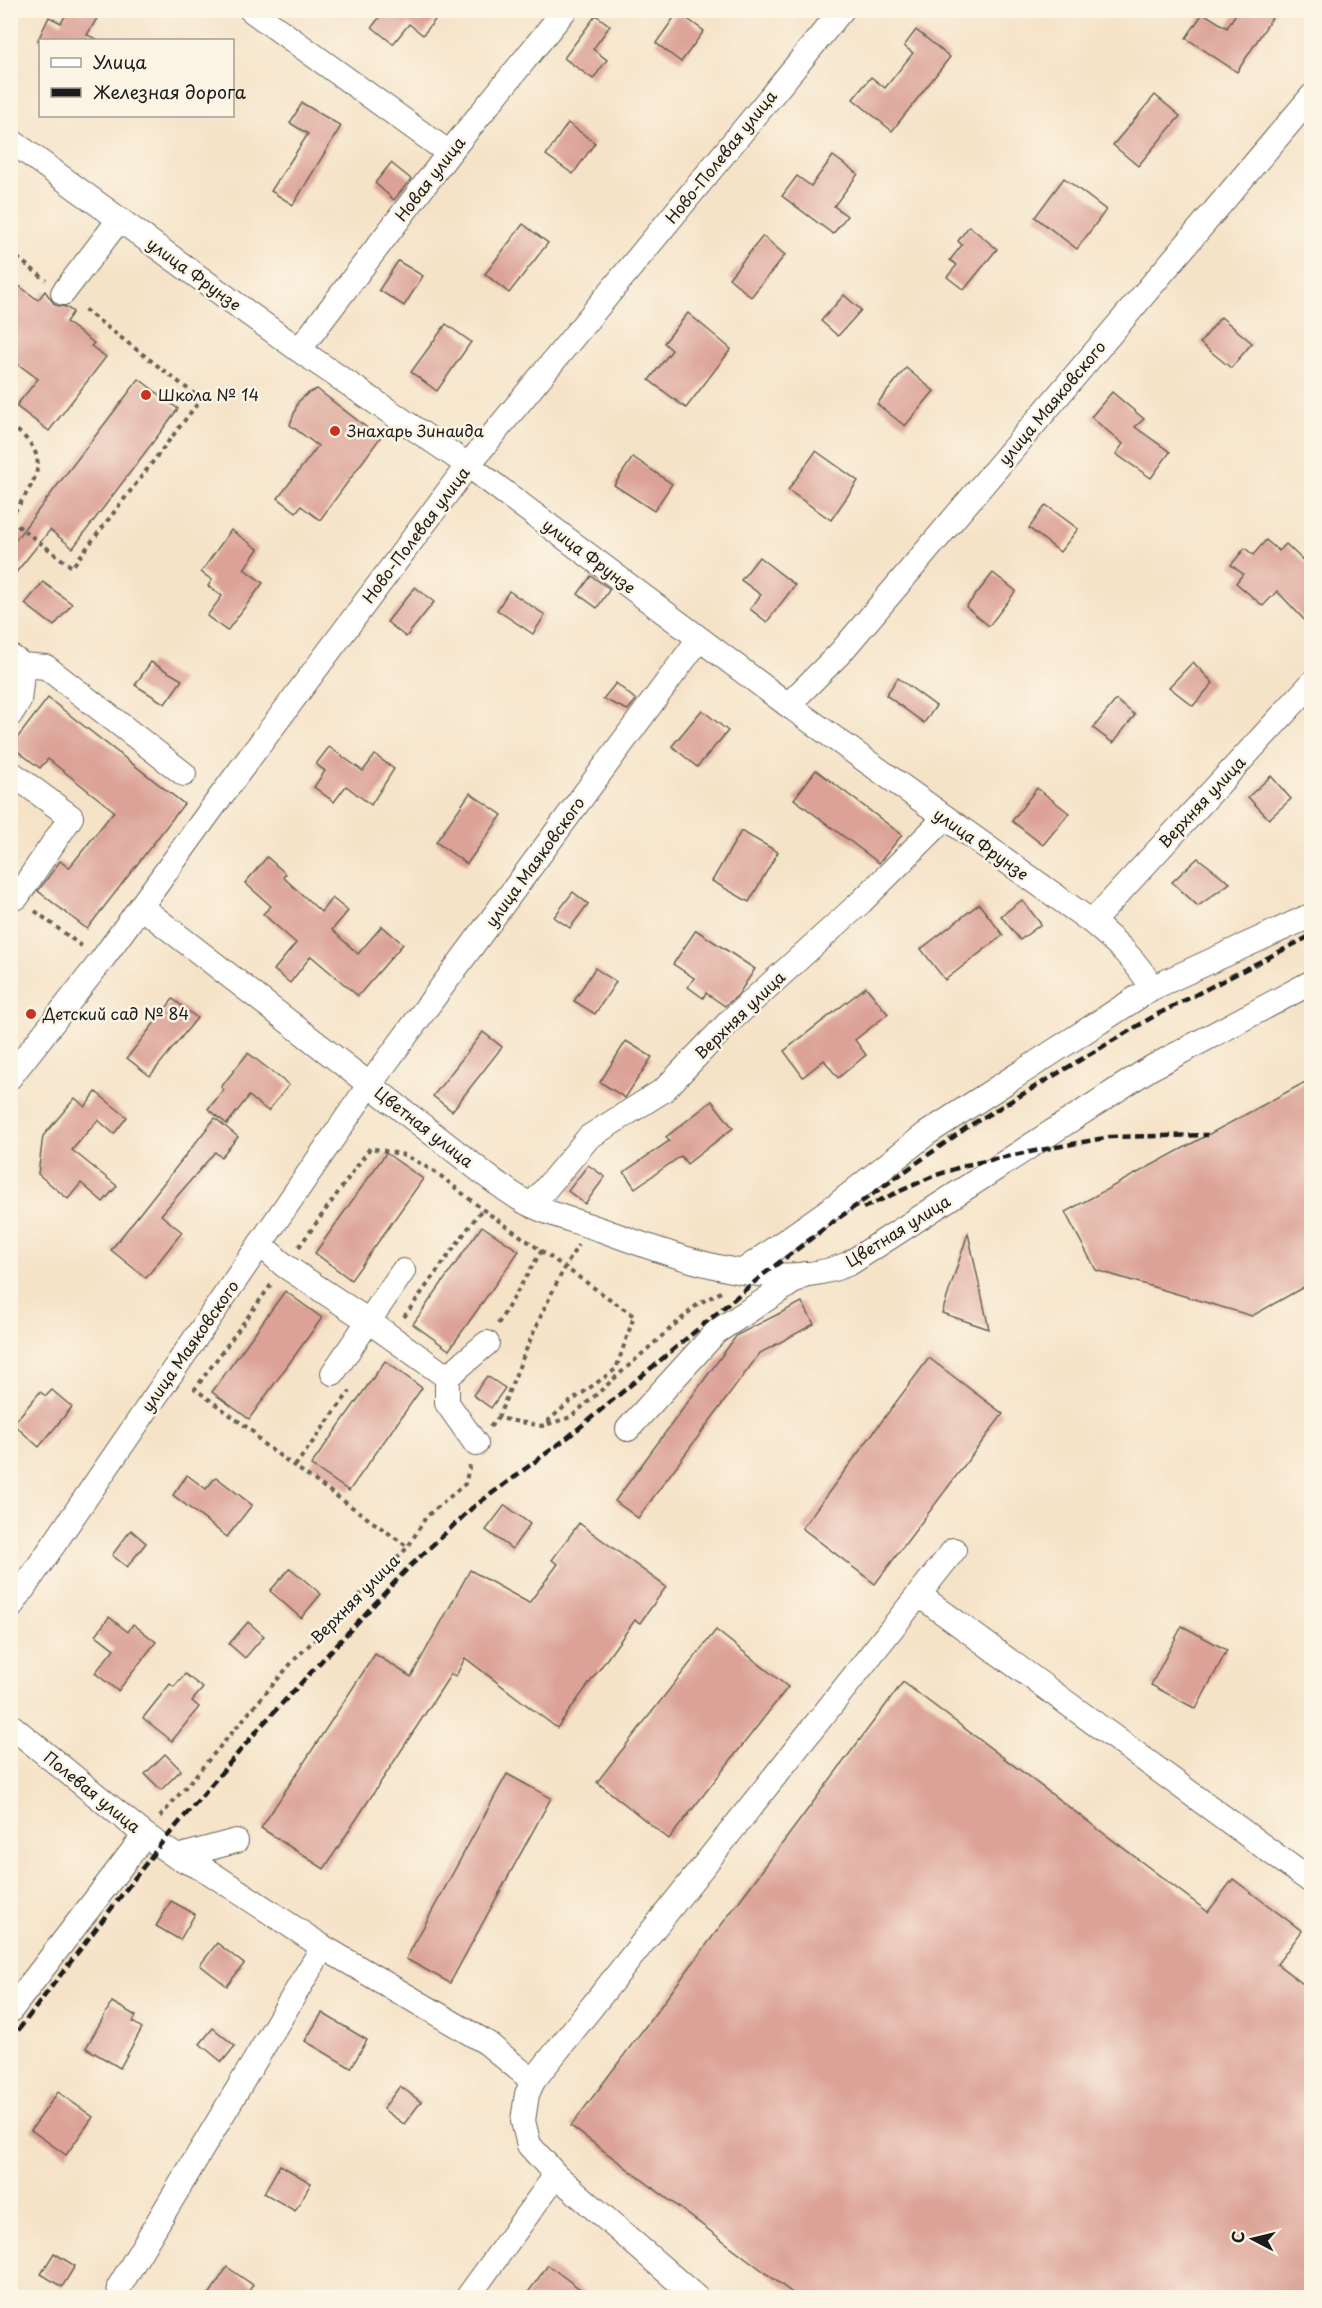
<svg xmlns="http://www.w3.org/2000/svg" width="1322" height="2308" font-family="'Playpen Sans',sans-serif">
	<style>
		.building { fill: #dca297 }
		.lines { fill: none; stroke-linecap: round; stroke-linejoin: round }
		.minor-casing { stroke: #686258; stroke-width: 26 }
		.path { stroke: #686258; stroke-width: 4; stroke-dasharray: 4.5 4.5; stroke-linecap: butt }
		.minor { stroke: #fff; stroke-width: 24 }
		.rail { stroke: #1c1c1c; stroke-width: 4.5; stroke-dasharray: 9 4.5; stroke-linecap: butt }
		.poi-dot { fill: #c8321e; stroke: #fcf5e5; stroke-width: 2 }
		.labels { text-anchor: middle; stroke-width: 5; stroke-linejoin: round; paint-order: stroke }
		.street-label { font-size: 16px; fill: #1c1c1c; stroke: #fcf5e5 }
		.poi-label { font-size: 16px; fill: #1c1c1c; stroke: #fcf5e5; text-anchor: start }
	</style>
	<rect width="100%" height="100%" fill="#fcf5e5"/>
	<filter id="ink" filterUnits="userSpaceOnUse"><feTurbulence type="fractalNoise" baseFrequency=".0167" numOctaves="2"/><feDisplacementMap in="SourceGraphic" scale="12" xChannelSelector="R" yChannelSelector="G"/><feConvolveMatrix kernelMatrix="1 2 1 2 8 2 1 2 1" color-interpolation-filters="sRGB"/></filter>
	<filter id="wash" filterUnits="userSpaceOnUse"><feTurbulence type="fractalNoise" baseFrequency=".008" numOctaves="4" result="noise"/><feDisplacementMap in="SourceGraphic" scale="24" xChannelSelector="R" yChannelSelector="G"/><feGaussianBlur stdDeviation="1.35" result="paint"/><feColorMatrix in="noise" values="0 0 0 0 0 0 0 0 0 0 0 0 0 0 0 0 0 1.4 0 .05"/><feComposite in="paint" operator="in"/></filter>
	<g filter="url(#wash)">
		<rect width="100%" height="100%" fill="#f5e3c8"/>
		<g id="blocks">
			<!-- building -->
			<g class="building">
				<path d="M69,10h33l-15,25 12,5h-61l11,-23 12,6z"/>
				<path d="M385,10h58l-20,25 -14,-11 -16,20 -21,-17z"/>
				<path d="M1238,10h39l-40,62 -51,-34 17,-25 24,15z"/>
				<path d="M678,12l26,19 -23,31 -25,-19z"/>
				<path d="M596,15l14,11 -17,23 14,11 -14,19 -29,-21z"/>
				<path d="M916,30l34,27 -58,74 -39,-32 18,-22 14,11 28,-35 -9,-7z"/>
				<path d="M1155,95l25,21 -42,50 -25,-21z"/>
				<path d="M302,103l39,23 -48,79 -22,-14 37,-57 -18,-11z"/>
				<path d="M568,123l27,20 -22,31 -27,-19z"/>
				<path d="M833,156l25,18 -24,32 13,10 -14,18 -51,-38 15,-20 14,10z"/>
				<path d="M391,163l20,16 -17,21 -19,-17z"/>
				<path d="M1064,178l42,32 -29,39 -42,-32z"/>
				<path d="M523,224l25,19 -39,50 -24,-19z"/>
				<path d="M969,226l28,23 -33,41 -17,-13 10,-12 -7,-5 12,-15 -4,-4z"/>
				<path d="M763,236l22,19 -34,42 -22,-19z"/>
				<path d="M398,261l25,15 -19,30 -25,-16z"/>
				<path d="M10,279l28,21 7,-9 10,14 11,2 7,5 -7,10 28,21 -3,3 15,11 -57,74 -33,-25 22,-27 -28,-21z"/>
				<path d="M844,295l17,15 -23,26 -17,-15z"/>
				<path d="M688,313l43,36 -45,59 -37,-28 23,-30 -8,-7z"/>
				<path d="M1221,317l31,26 -21,25 -31,-25z"/>
				<path d="M446,324l25,18 -34,49 -26,-19z"/>
				<path d="M906,368l28,23 -29,35 -28,-22z"/>
				<path d="M139,379l39,30 -105,139 -23,-18 -40,50v-33z"/>
				<path d="M317,389l63,49 -60,82 -19,-14 -5,6 -18,-14 40,-52 -28,-21 8,-23 9,-8z"/>
				<path d="M1112,392l32,27 -9,8 35,25 -19,26 -35,-24 7,-10 -32,-27z"/>
				<path d="M816,451l42,30 -27,39 -43,-30z"/>
				<path d="M633,457l39,27 -18,27 -40,-26z"/>
				<path d="M1046,505l32,24 -18,23 -31,-24z"/>
				<path d="M231,530l27,19 -14,20 19,14 -36,48 -20,-15 15,-20 -14,-10 4,-6 -11,-8z"/>
				<path d="M1266,540l13,11 7,-7 25,24v59l-34,-36 -14,15 -27,-23 7,-9 -12,-9 14,-17 8,7z"/>
				<path d="M759,557l36,28 -28,37 -17,-13 11,-14 -20,-15z"/>
				<path d="M993,573l23,18 -27,35 -23,-19z"/>
				<path d="M591,576l19,13 -13,19 -19,-14z"/>
				<path d="M43,582l29,22 -18,22 -29,-22z"/>
				<path d="M415,587l19,15 -28,35 -19,-15z"/>
				<path d="M509,591l36,24 -12,19 -36,-24z"/>
				<path d="M151,662l31,18 -17,24 -30,-19z"/>
				<path d="M1193,662l20,21 -20,23 -24,-19z"/>
				<path d="M898,678l38,28 -12,17 -38,-28z"/>
				<path d="M616,683l20,17 -8,10 -25,-11z"/>
				<path d="M48,698l136,106 -97,125 -49,-38 22,-30 9,7 45,-57 -66,-52 -8,9 -29,-22z"/>
				<path d="M1116,700l19,15 -22,28 -20,-15z"/>
				<path d="M702,710l26,21 -31,36 -25,-21z"/>
				<path d="M329,747l34,24 12,-16 19,14 -23,36 -25,-19 -12,16 -20,-15 11,-16 -9,-7z"/>
				<path d="M816,770l86,65 -23,28 -85,-64z"/>
				<path d="M1271,776l20,23 -22,20 -21,-22z"/>
				<path d="M1037,788l32,25 -26,32 -31,-24z"/>
				<path d="M470,793l32,22 -35,49 -31,-22z"/>
				<path d="M741,831l37,21 -29,50 -37,-21z"/>
				<path d="M267,857l19,17 -3,3 38,35 11,-14 16,13 -16,19 26,24 24,-28 21,18 -45,52 -47,-40 -21,27 -16,-13 22,-27 -33,-29 8,-8 -26,-23z"/>
				<path d="M1198,858l32,25 -32,23 -26,-24z"/>
				<path d="M573,892l15,12 -18,24 -16,-11z"/>
				<path d="M1022,900l19,24 -21,16 -19,-24z"/>
				<path d="M979,904l24,31 -58,45 -24,-31z"/>
				<path d="M696,930l59,39 -17,26 -13,11 -19,-13 -3,5 -15,-11 6,-9 -21,-14z"/>
				<path d="M595,968l21,14 -21,32 -21,-13z"/>
				<path d="M866,987l22,27 -33,26 11,15 -28,23 -14,-18 -21,17 -19,-26z"/>
				<path d="M173,999l24,19 -47,58 -23,-18z"/>
				<path d="M483,1032l19,15 -50,64 -19,-15z"/>
				<path d="M626,1041l26,16 -27,41 -25,-16z"/>
				<path d="M248,1053l41,32 -21,26 -19,-15 -22,28 -19,-15 16,-19 -3,-3z"/>
				<path d="M1311,1079v204l-59,33 -156,-46 -31,-58z"/>
				<path d="M96,1092l31,25 -13,17 -16,-14 -26,30 45,36 -14,16 -22,-19 -13,16 -30,-25 5,-38 32,-38 10,9z"/>
				<path d="M712,1101l21,27 -46,36 -6,-8 -46,32 -11,-16 45,-31 -3,-4z"/>
				<path d="M215,1118l23,19 -17,20 -6,-5 -54,63 21,17 -36,46 -35,-28z"/>
				<path d="M386,1153l37,26 -72,101 -36,-27z"/>
				<path d="M588,1165l17,12 -20,27 -17,-13z"/>
				<path d="M482,1226l37,25 -70,99 -36,-26z"/>
				<path d="M968,1233l21,96 -47,-16z"/>
				<path d="M285,1291l37,27 -73,101 -37,-27z"/>
				<path d="M802,1302l12,22 -54,29 -122,165 -23,-17 122,-166z"/>
				<path d="M929,1358l74,56 -128,170 -73,-56z"/>
				<path d="M385,1361l37,27 -73,103 -38,-26z"/>
				<path d="M487,1376l18,12 -14,20 -18,-13z"/>
				<path d="M52,1390l20,17 -33,40 -26,-23 27,-32 6,4z"/>
				<path d="M187,1475l19,14 10,-12 36,28 -25,32 -54,-42z"/>
				<path d="M505,1505l25,19 -18,25 -26,-19z"/>
				<path d="M579,1523l87,64 -26,36 -5,-3 -78,108 -92,-70 -9,18 -5,-2 -127,195 -63,-41 114,-174 36,23 59,-107 59,33 29,-39 -6,-4z"/>
				<path d="M131,1530l15,13 -19,24 -15,-12z"/>
				<path d="M290,1568l31,26 -20,24 -31,-27z"/>
				<path d="M109,1617l19,15 5,-8 23,18 -38,49 -23,-18 19,-24 -18,-14z"/>
				<path d="M248,1622l16,14 -19,22 -16,-14z"/>
				<path d="M1182,1626l45,24 -31,59 -45,-24z"/>
				<path d="M716,1630l72,57 -119,152 -72,-57z"/>
				<path d="M185,1674l18,14 -11,13 7,6 -27,34 -29,-23 27,-34 4,3z"/>
				<path d="M903,1682l305,230 25,-33 69,52 -25,33 34,26v308h-512l-228,-172z"/>
				<path d="M165,1754l16,16 -20,20 -16,-16z"/>
				<path d="M507,1774l44,24 -101,185 -44,-24z"/>
				<path d="M171,1901l24,13 -15,26 -24,-14z"/>
				<path d="M217,1943l27,21 -17,22 -27,-21z"/>
				<path d="M112,2002l24,14 -3,6 9,6 -22,40 -34,-20z"/>
				<path d="M322,2013l45,27 -16,28 -46,-27z"/>
				<path d="M213,2028l22,18 -13,16 -22,-18z"/>
				<path d="M400,2086l21,16 -17,22 -21,-15z"/>
				<path d="M58,2092l35,25 -27,38 -35,-25z"/>
				<path d="M280,2165l31,18 -16,28 -31,-18z"/>
				<path d="M54,2253l21,13 -13,21 -21,-13z"/>
				<path d="M548,2265l44,33h-68z"/>
				<path d="M227,2267l26,18 -9,13h-37z"/>
			</g>
		</g>
	</g>
	<g filter="url(#ink)">
		<use href="#blocks" fill-opacity="0" stroke="#686258" stroke-width="1.5"/>
		<g class="lines">
			<!-- minor casing -->
			<g class="minor-casing">
				<g id="minor">
					<path d="M251,10l198,143"/>
					<path d="M10,140l289,210 169,115 320,240 304,217c24,20 45,39 60,66"/>
					<path d="M63,293l56,-73"/>
					<path d="M299,350l150,-197 116,-143"/>
					<path d="M10,656l13,9 23,2 138,107"/>
					<path d="M788,705l52,-52 472,-557"/>
					<path d="M10,715l9,-14 4,-36"/>
					<path d="M10,772l61,45 -54,80 -7,-5"/>
					<path d="M141,907l350,272c13,9 27,20 42,27 22,10 46,16 69,24 72,26 174,66 248,33l299,-194 163,-87"/>
					<path d="M1092,922l220,-239"/>
					<path d="M10,1077l91,-116 120,-165 247,-331 374,-455"/>
					<path d="M532,1205l57,-68 75,-47 66,-69 131,-119 84,-84"/>
					<path d="M260,1244l25,22 82,54 80,57 40,-34"/>
					<path d="M743,1271l96,-68 87,-69 226,-146 160,-73"/>
					<path d="M333,1373l70,-102"/>
					<path d="M447,1377v26l29,41"/>
					<path d="M628,1429l88,-97 89,-58"/>
					<path d="M919,1595l393,287"/>
					<path d="M10,1608l360,-524 329,-445"/>
					<path d="M10,1725l135,110 32,22 32,15 114,75 164,96 46,38"/>
					<path d="M177,1857l59,-16"/>
					<path d="M10,2011l135,-176"/>
					<path d="M119,2287l204,-340"/>
					<path d="M467,2298l89,-123"/>
					<path d="M697,2298l-141,-123 -27,-30 -6,-24 4,-27 6,-13 421,-531"/>
				</g>
			</g>
			<!-- path -->
			<g class="path">
				<path d="M10,252l36,28"/>
				<path d="M10,425c47,34 25,54 0,94"/>
				<path d="M10,520l62,47 129,-168 -120,-92"/>
				<path d="M35,911l49,37"/>
				<path d="M299,1247l71,-99 35,7 32,18 45,36 152,107 -18,53 -46,33 -28,24"/>
				<path d="M271,1285l-76,104 57,42 10,12 146,104"/>
				<path d="M404,1317l78,-108"/>
				<path d="M498,1324l44,-74"/>
				<path d="M498,1418c24,-58 47,-119 80,-173"/>
				<path d="M490,1427l8,-9 44,8 29,-9 127,-113 23,-12"/>
				<path d="M295,1466l55,-75"/>
				<path d="M160,1817l134,-157 114,-113 18,-30 39,-33 5,-19"/>
			</g>
			<!-- minor -->
			<use href="#minor" class="minor"/>
			<!-- rail -->
			<g class="rail">
				<path d="M863,1208l68,-31 35,-12 53,-11 91,-17 98,-2"/>
				<path d="M10,2041l150,-196 101,-119 147,-158 64,-60 95,-70 197,-164 69,-52 136,-96 187,-111 156,-80"/>
			</g>
		</g>
	</g>
	<!-- markers -->
	<g class="poi-dot">
		<circle cx="146" cy="395" r="6"/>
		<circle cx="335" cy="431" r="6"/>
		<circle cx="31" cy="1014" r="6"/>
	</g>
	<g class="labels">
		<!-- street labels -->
		<g class="street-label">
			<text transform="translate(721 157) rotate(-51)" y="6">Ново-Полевая улица</text>
			<text transform="translate(430 179) rotate(-52)" y="6">Новая улица</text>
			<text transform="translate(194 274) rotate(36)" y="6">улица Фрунзе</text>
			<text transform="translate(1052 403) rotate(-50)" y="6">улица Маяковского</text>
			<text transform="translate(416 535) rotate(-53)" y="6">Ново-Полевая улица</text>
			<text transform="translate(589 556) rotate(37)" y="6">улица Фрунзе</text>
			<text transform="translate(1202 802) rotate(-47)" y="6">Верхняя улица</text>
			<text transform="translate(981 844) rotate(35)" y="6">улица Фрунзе</text>
			<text transform="translate(535 862) rotate(-54)" y="6">улица Маяковского</text>
			<text transform="translate(740 1015) rotate(-44)" y="6">Верхняя улица</text>
			<text transform="translate(424 1127) rotate(38)" y="6">Цветная улица</text>
			<text transform="translate(898 1231) rotate(-32)" y="6">Цветная улица</text>
			<text transform="translate(190 1346) rotate(-55)" y="6">улица Маяковского</text>
			<text transform="translate(355 1599) rotate(-45)" y="6">Верхняя улица</text>
			<text transform="translate(92 1792) rotate(39)" y="6">Полевая улица</text>
		</g>
		<!-- poi labels -->
		<g class="poi-label">
			<text x="158" y="401">Школа № 14</text>
			<text x="347" y="437">Знахарь Зинаида</text>
			<text x="43" y="1020">Детский сад № 84</text>
		</g>
	</g>
	<!-- margin -->
	<rect width="1322" height="2308" fill="none" stroke="#fcf5e5" stroke-width="36"/>
	<!-- legend -->
	<rect x="39" y="39" width="195" height="78" fill="#fcf5e5" stroke="#a29e95" stroke-width="1.5"/>
	<rect x="51" y="58" width="30" height="9" fill="#ffffff" stroke="#a29e95" stroke-width="1.5"/>
	<text x="93" y="69" font-size="18" fill="#1c1c1c">Улица</text>
	<rect x="51" y="88" width="30" height="9" fill="#1c1c1c" stroke="#a29e95" stroke-width="1.5"/>
	<text x="93" y="99" font-size="18" fill="#1c1c1c">Железная дорога</text>
	<!-- north arrow -->
	<g transform="translate(1253 2239) rotate(277)" stroke="#fcf5e5" stroke-width="4.5" paint-order="stroke">
	<path d="M0-4.5L10 22L0 15L-10 22Z" fill="#1c1c1c"/>
	<text y="-9" font-size="16" font-weight="bold" text-anchor="middle" fill="#1c1c1c">С</text>
	</g>
</svg>
